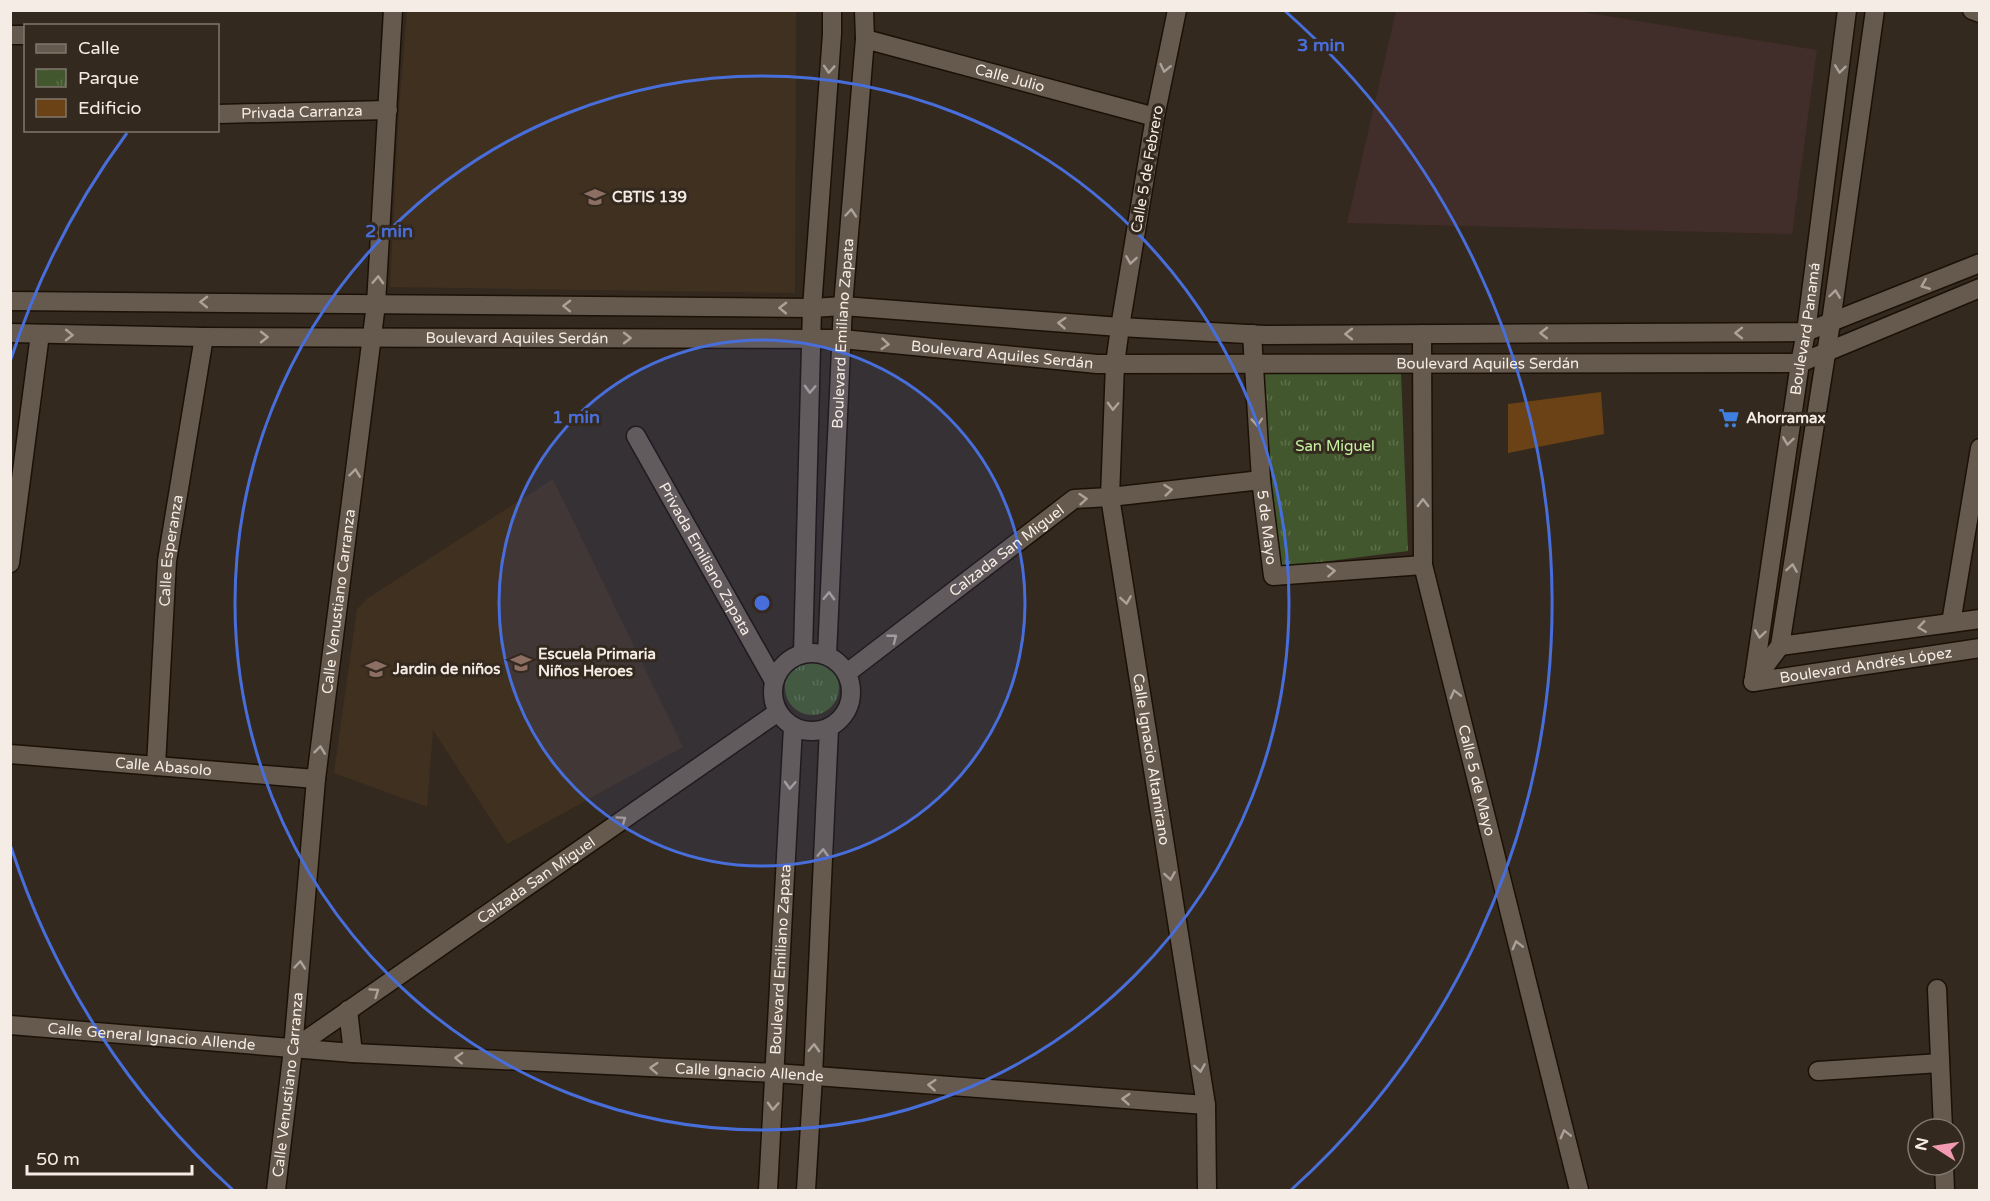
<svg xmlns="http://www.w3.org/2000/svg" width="1990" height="1201" font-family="'Varela Round',sans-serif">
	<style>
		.commercial { fill: #412d2a }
		.built { fill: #403020 }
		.park { fill: url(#park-tufts) }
		.building { fill: #6a4216 }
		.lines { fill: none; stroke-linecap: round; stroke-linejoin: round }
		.minor-casing { stroke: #1b1107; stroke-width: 21 }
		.minor { stroke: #66594d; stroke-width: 18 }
		.oneway { stroke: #ada299 }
		.ring { fill: none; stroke: #486edb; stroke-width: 3 }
		.labels { text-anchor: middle; stroke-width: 6; stroke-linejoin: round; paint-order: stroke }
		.street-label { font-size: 15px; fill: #f4ece5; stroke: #34291e }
		.poi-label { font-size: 15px; font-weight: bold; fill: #f4ece5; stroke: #34291e; text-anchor: start }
		.park-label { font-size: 15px; fill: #caf3a5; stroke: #34291e }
		.centre { fill: #486edb; stroke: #34291e; stroke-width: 3 }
		.ring-label { font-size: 18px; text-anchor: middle; font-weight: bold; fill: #486edb; stroke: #34291e; stroke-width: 6; stroke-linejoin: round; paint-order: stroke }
	</style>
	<defs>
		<pattern id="park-tufts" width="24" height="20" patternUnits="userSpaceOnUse" patternTransform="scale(1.5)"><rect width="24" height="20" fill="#42572d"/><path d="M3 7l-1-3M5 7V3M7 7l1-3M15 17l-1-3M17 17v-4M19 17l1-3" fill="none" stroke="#5e6f4b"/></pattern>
	</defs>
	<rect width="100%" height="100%" fill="#34291e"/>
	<!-- commercial -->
	<path class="commercial" d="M1396,11h180l241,39 -25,184 -445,-11z"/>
	<!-- built -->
	<g class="built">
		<path d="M407,11h389l-1,282 -405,-6 9,-179z"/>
		<path d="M553,479l130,268 -176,97 -74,-114 -6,77 -93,-34 23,-164 11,-11z"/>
	</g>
	<!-- park -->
	<g class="park">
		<path d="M1261,373h140l7,178 -126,16 -14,-93z"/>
		<circle cx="812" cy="688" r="27"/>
	</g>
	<!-- building -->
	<path class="building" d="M1601,392l3,42 -96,19v-49z"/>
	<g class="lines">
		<!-- minor casing -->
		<g class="minor-casing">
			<g id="minor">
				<path id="s1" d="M1177,10l-22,107 -35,210 -5,37 -5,133 96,608 1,85"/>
				<path d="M1972,10l8,3"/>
				<path d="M10,35h16"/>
				<path id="s2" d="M865,39l290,78"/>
				<path id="s3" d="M218,114l170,-4"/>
				<path d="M10,301l802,7 31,-2 277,21 145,8 541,-3 174,-69"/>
				<path id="s4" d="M10,333l194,4 638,2 255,25 703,-1 180,-75"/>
				<path id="s5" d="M1252,334l9,146 12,96 150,-11"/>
				<path id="s6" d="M1422,334l1,231 156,625"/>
				<path id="s7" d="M636,436l138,245"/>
				<path d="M10,563l30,-229"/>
				<path d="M1951,623l29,-175"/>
				<path d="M1780,646l200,-27"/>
				<circle cx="812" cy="692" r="39"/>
				<path d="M803,654l9,-346 20,-274v-24"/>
				<path id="s8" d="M827,655l16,-349 22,-267 -1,-29"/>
				<path id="s9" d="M847,673l227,-174 36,-2 151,-17"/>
				<path id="s10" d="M1754,677l46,-314 6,-31 41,-322"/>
				<path d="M1753,682l27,-36 51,-324 44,-312"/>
				<path id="s11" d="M1753,682l227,-34"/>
				<path id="s12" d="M10,754l306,25"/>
				<path id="s13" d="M156,766l11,-205 37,-224"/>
				<path d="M1937,989l6,140"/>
				<path d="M348,1010l5,43"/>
				<path id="s14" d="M10,1025l343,28 422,20 431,32"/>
				<path id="s15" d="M293,1049l485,-337"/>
				<path d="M1818,1071l122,-8"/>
				<path d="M1944,1165l1,25"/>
				<path id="s16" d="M276,1190l17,-141 23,-270 60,-475 17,-294"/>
				<path id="s17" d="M768,1190l25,-463"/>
				<path d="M806,1190l7,-114 16,-348"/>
			</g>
		</g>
		<!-- minor -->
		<use href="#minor" class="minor"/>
	</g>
	<!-- one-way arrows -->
	<defs><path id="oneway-chevron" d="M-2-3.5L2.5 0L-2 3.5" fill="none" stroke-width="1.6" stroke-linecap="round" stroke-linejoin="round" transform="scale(1.5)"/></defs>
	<g class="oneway">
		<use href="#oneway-chevron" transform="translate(1165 68) rotate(102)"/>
		<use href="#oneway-chevron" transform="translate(829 69) rotate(94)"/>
		<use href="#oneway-chevron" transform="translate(1840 69) rotate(97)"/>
		<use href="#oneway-chevron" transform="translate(851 213) rotate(-85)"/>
		<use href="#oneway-chevron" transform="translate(1131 260) rotate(99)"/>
		<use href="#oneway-chevron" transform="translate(378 280) rotate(-87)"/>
		<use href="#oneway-chevron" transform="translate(1925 285) rotate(158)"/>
		<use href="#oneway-chevron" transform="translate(1835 294) rotate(-82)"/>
		<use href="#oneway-chevron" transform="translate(204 302) rotate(-179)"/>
		<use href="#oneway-chevron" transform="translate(567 306) rotate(-179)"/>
		<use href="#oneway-chevron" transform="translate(783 308) rotate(-179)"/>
		<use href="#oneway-chevron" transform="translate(1062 323) rotate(-176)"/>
		<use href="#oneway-chevron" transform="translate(1544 333) rotate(180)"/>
		<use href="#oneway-chevron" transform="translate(1739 333) rotate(180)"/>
		<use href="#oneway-chevron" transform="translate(1349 334) rotate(180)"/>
		<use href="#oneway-chevron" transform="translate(69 335) rotate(1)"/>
		<use href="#oneway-chevron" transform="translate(264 337)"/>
		<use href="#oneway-chevron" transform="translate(627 338)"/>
		<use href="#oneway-chevron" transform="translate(885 344) rotate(5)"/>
		<use href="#oneway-chevron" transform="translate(810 389) rotate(92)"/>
		<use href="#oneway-chevron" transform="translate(1113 406) rotate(92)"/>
		<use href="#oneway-chevron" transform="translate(1257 422) rotate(86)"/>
		<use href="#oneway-chevron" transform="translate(1788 441) rotate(98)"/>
		<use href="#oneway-chevron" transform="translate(355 473) rotate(-83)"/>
		<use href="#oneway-chevron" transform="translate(1168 490) rotate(-6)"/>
		<use href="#oneway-chevron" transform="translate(1083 499) rotate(-5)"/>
		<use href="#oneway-chevron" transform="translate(1423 503) rotate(-90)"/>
		<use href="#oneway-chevron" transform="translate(1792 568) rotate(-81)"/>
		<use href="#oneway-chevron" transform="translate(1331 571) rotate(-4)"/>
		<use href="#oneway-chevron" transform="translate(829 596) rotate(-88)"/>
		<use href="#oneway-chevron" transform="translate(1126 600) rotate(81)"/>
		<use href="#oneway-chevron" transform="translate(1922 627) rotate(172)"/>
		<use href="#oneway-chevron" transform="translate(1760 634) rotate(98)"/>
		<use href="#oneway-chevron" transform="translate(893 638) rotate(-38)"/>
		<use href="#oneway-chevron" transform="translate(1455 694) rotate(-104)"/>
		<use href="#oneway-chevron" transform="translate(320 750) rotate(-83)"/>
		<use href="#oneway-chevron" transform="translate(790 785) rotate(93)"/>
		<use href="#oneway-chevron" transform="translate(622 820) rotate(-35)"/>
		<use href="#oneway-chevron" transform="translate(823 853) rotate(-87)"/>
		<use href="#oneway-chevron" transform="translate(1170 876) rotate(81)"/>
		<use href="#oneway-chevron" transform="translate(1517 945) rotate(-104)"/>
		<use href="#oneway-chevron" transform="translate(300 965) rotate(-85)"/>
		<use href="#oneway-chevron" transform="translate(375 992) rotate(-35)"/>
		<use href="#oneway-chevron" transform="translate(814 1048) rotate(-88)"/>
		<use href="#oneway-chevron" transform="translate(459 1058) rotate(-177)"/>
		<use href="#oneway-chevron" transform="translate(654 1068) rotate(-177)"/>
		<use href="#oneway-chevron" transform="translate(1200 1068) rotate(81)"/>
		<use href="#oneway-chevron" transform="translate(932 1085) rotate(-176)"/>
		<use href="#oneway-chevron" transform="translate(1126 1099) rotate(-176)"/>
		<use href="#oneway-chevron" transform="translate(773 1106) rotate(93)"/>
		<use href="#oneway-chevron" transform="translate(1565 1134) rotate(-104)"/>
	</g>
	<!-- distance rings -->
	<circle cx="762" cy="603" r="263" fill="#486edb" fill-opacity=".12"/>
	<g class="ring">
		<circle cx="762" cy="603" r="263"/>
		<circle cx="762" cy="603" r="527"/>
		<path d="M233 1190A790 790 0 0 1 11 847M11 359A790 790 0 0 1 127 133M1285 11A790 790 0 0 1 1291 1190"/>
	</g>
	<!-- icons -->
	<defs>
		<g id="university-bare" transform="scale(1.62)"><path d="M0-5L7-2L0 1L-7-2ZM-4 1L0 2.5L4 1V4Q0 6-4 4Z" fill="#8d6e63" stroke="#34291e" stroke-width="2.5" paint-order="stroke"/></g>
		<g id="supermarket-bare" transform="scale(1.62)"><path d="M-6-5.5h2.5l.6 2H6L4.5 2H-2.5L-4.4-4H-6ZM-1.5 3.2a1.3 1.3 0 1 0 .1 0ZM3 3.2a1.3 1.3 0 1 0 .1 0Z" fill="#3f7fe0" stroke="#34291e" stroke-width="2.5" paint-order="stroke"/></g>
		<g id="school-bare" transform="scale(1.62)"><path d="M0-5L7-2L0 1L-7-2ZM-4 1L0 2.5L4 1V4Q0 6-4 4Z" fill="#8d6e63" stroke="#34291e" stroke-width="2.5" paint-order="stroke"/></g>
	</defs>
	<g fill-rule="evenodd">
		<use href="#university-bare" x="595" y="197"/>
		<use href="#supermarket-bare" x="1729" y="418"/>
		<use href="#school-bare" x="521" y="663"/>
		<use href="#school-bare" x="376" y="669"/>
	</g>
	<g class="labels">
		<!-- street labels -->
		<g class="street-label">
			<text dy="5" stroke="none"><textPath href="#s2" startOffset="150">Calle Julio</textPath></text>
			<text dy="5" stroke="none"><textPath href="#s3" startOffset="84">Privada Carranza</textPath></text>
			<text transform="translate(1147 169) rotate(-80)" y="5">Calle 5 de Febrero</text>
			<text dy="5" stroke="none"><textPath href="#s10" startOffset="352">Boulevard Panamá</textPath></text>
			<text dy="5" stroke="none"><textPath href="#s8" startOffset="322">Boulevard Emiliano Zapata</textPath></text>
			<text dy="5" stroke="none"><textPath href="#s4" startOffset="507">Boulevard Aquiles Serdán</textPath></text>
			<text dy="5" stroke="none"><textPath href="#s4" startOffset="993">Boulevard Aquiles Serdán</textPath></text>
			<text dy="5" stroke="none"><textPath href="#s4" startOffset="1479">Boulevard Aquiles Serdán</textPath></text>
			<text dy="5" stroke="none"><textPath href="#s5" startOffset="194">5 de Mayo</textPath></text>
			<text dy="5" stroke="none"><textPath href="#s13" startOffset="216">Calle Esperanza</textPath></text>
			<text dy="5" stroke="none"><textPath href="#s9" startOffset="201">Calzada San Miguel</textPath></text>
			<text dy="5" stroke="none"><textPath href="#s7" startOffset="141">Privada Emiliano Zapata</textPath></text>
			<text dy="5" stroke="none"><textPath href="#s16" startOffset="592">Calle Venustiano Carranza</textPath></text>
			<text dy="5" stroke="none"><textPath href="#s11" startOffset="114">Boulevard Andrés López</textPath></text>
			<text dy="5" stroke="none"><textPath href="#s1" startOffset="758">Calle Ignacio Altamirano</textPath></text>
			<text dy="5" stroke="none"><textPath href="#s12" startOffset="154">Calle Abasolo</textPath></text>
			<text dy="5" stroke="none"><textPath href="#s6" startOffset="453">Calle 5 de Mayo</textPath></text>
			<text dy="5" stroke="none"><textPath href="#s15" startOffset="296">Calzada San Miguel</textPath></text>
			<text dy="5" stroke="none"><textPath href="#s17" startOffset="231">Boulevard Emiliano Zapata</textPath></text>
			<text dy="5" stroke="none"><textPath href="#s14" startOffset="142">Calle General Ignacio Allende</textPath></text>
			<text dy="5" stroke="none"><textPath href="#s14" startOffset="741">Calle Ignacio Allende</textPath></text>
			<text dy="5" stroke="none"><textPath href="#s16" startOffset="106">Calle Venustiano Carranza</textPath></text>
		</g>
		<!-- poi labels -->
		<g class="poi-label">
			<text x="612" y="202">CBTIS 139</text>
			<text x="1746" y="423">Ahorramax</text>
			<text x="538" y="659">Escuela Primaria<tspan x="538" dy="17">Niños Heroes</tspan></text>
			<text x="393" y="674">Jardin de niños</text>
		</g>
		<!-- park labels -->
		<g class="park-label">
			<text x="1335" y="451">San Miguel</text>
		</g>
	</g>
	<circle cx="762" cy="603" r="9" class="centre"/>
	<g class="ring-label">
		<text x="1321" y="51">3 min</text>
		<text x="389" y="237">2 min</text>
		<text x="576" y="423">1 min</text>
	</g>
	<!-- border -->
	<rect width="1990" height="1201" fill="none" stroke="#f4ece5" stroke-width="24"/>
	<!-- legend -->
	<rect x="24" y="24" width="195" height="108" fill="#34291e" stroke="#81776e" stroke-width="1.5"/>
	<rect x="36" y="44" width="30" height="9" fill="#66594d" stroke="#81776e" stroke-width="1.5"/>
	<text x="78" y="54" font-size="18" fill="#f4ece5">Calle</text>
	<rect x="36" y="69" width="30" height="18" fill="url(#park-tufts)" stroke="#81776e" stroke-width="1.5"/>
	<text x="78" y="84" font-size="18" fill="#f4ece5">Parque</text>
	<rect x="36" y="99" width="30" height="18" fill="#6a4216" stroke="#81776e" stroke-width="1.5"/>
	<text x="78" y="114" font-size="18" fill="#f4ece5">Edificio</text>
	<!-- north arrow -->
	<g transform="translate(1936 1147) rotate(282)"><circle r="28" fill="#34291e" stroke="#81776e" stroke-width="1.5"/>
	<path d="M0-4.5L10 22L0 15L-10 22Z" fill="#f19ab1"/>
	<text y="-9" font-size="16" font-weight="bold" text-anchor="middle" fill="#f4ece5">N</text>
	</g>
	<!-- scale -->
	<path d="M27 1165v9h165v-9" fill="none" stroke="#f4ece5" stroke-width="3"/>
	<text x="36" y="1165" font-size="18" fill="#f4ece5" stroke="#34291e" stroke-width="4.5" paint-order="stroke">50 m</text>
</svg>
